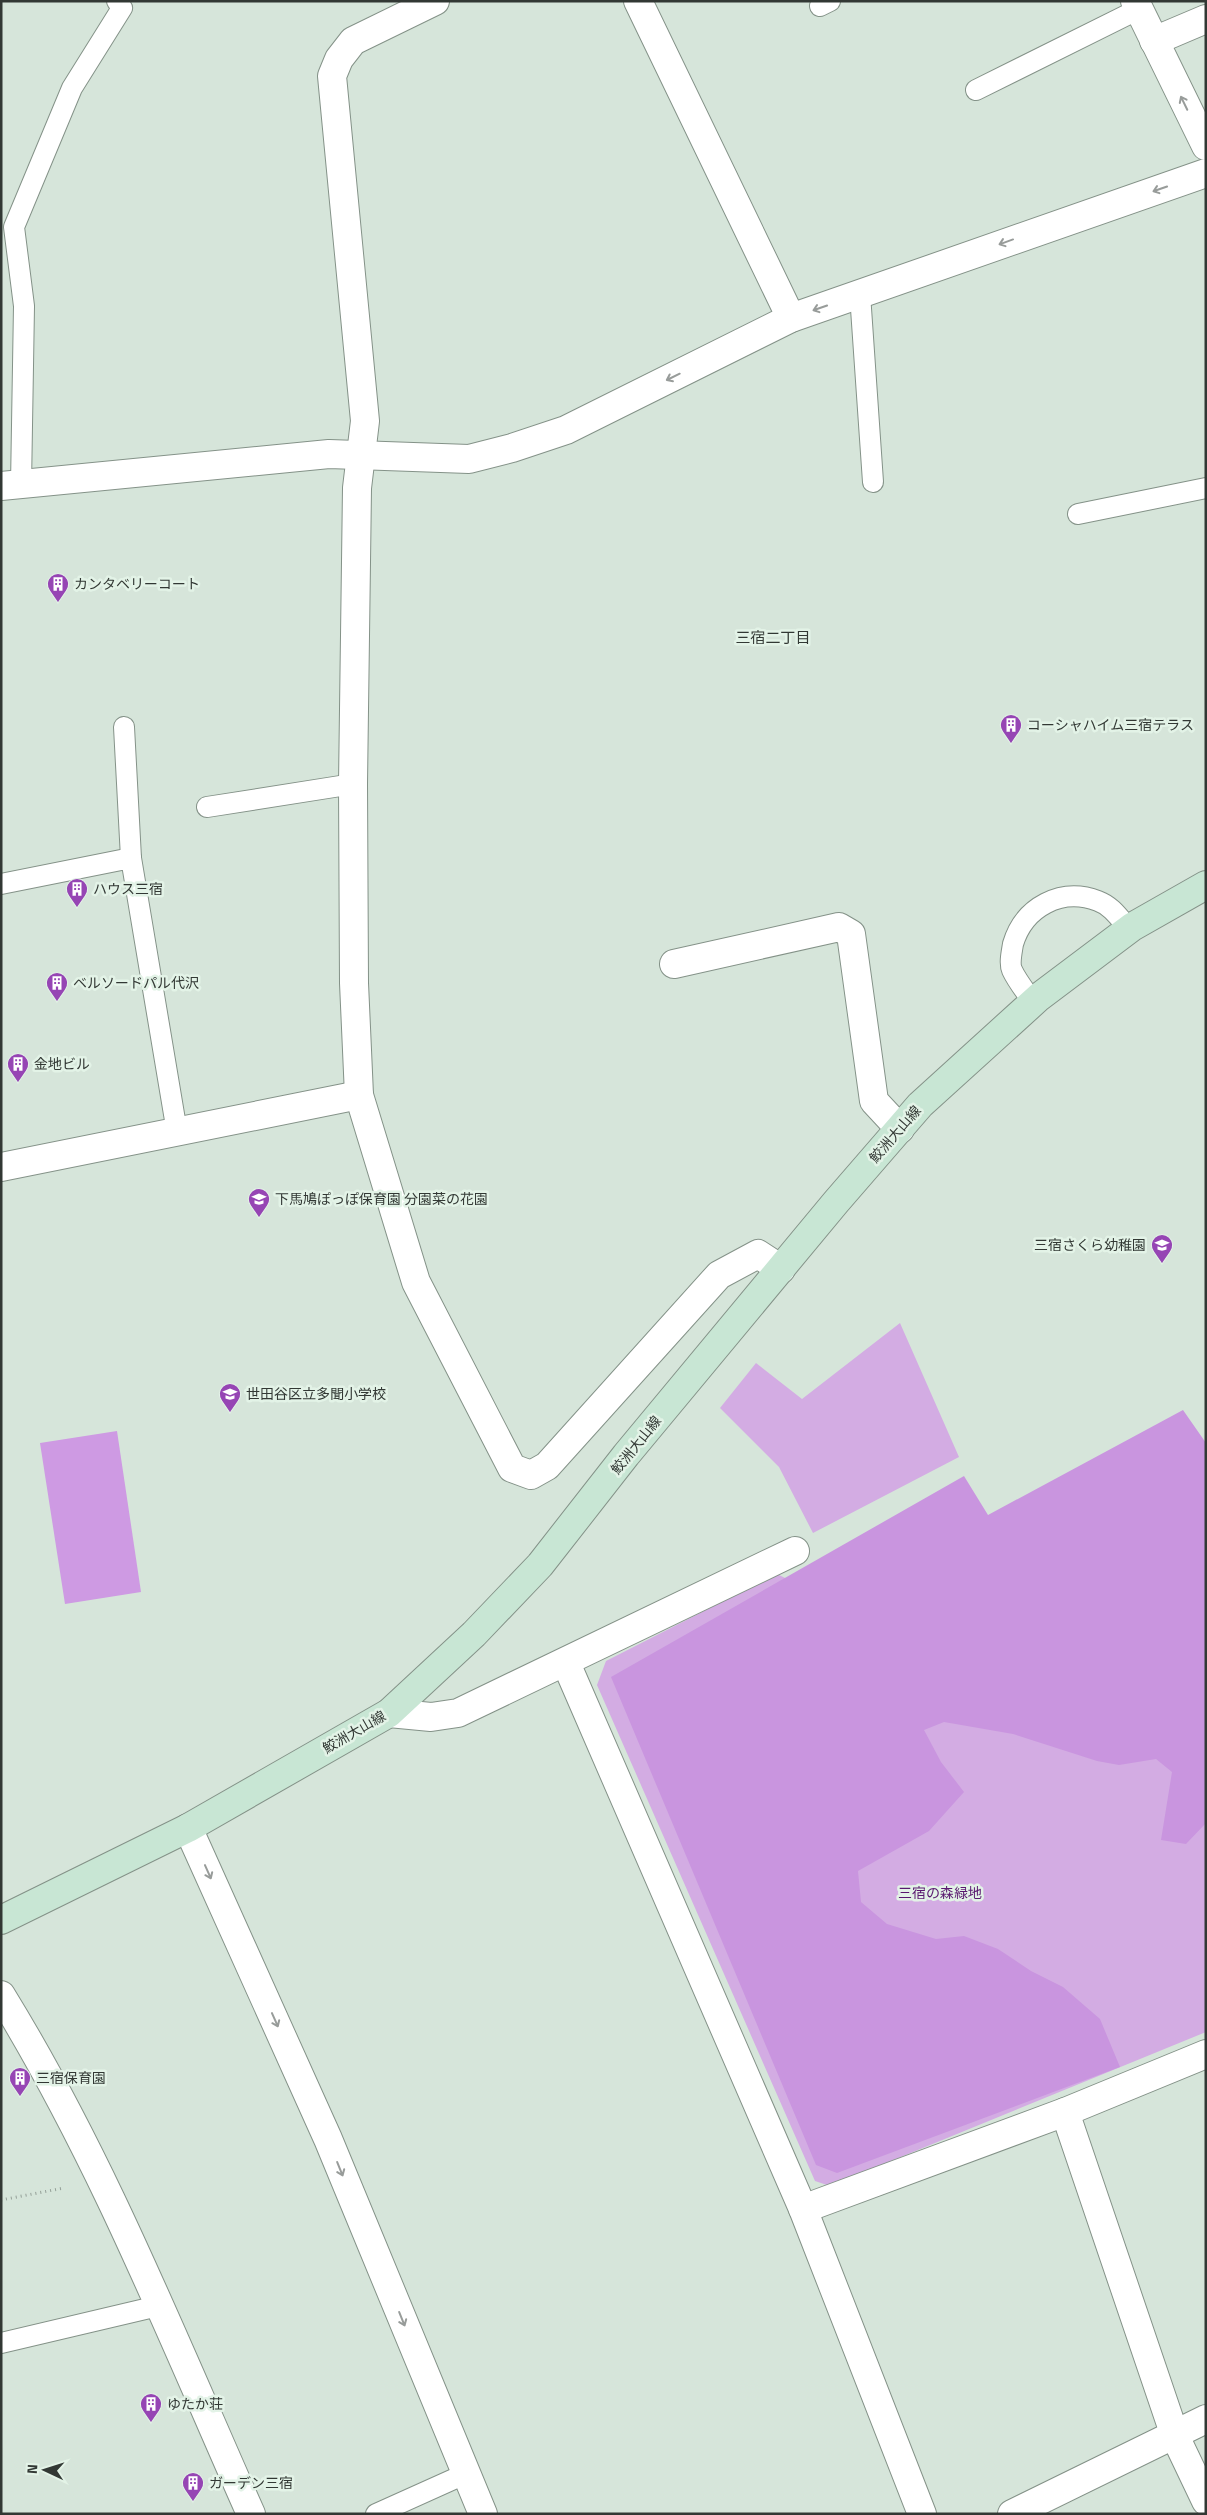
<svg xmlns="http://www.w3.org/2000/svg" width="1207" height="2515" font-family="'Titillium Web','Noto Sans JP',sans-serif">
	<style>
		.green { fill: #d3ace3 }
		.forest { fill: #c995df }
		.water { fill: #ce9ae3 }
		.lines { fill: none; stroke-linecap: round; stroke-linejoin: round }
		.lane-casing { stroke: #849288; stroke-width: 22 }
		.street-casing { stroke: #849288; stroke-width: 30 }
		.secondary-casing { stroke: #849288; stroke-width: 30 }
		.path { stroke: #95a098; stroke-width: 3; stroke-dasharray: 1 4; stroke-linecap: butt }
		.lane { stroke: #fff; stroke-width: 20 }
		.street { stroke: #fff; stroke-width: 28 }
		.secondary { stroke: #c8e6d4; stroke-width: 28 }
		.oneway { stroke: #989c9a }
		.labels { text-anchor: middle; stroke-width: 5; stroke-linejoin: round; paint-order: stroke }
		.poi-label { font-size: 14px; fill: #323834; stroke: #e3f3e7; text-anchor: start }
		.street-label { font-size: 14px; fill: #323834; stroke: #e3f3e7 }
		.park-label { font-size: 14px; fill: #59186f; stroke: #e3f3e7 }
		.neighbourhood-label { font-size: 15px; fill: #323834; stroke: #e3f3e7 }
	</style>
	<rect width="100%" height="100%" fill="#d6e5da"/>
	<!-- green -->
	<g class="green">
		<path d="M900,1323l59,134 -146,76 -34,-66 -59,-59 36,-45 46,36z"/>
		<path d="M777,1574l83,41 346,-11v428l-376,154 -15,-5 -218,-496 9,-24z"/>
	</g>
	<!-- forest -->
	<path class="forest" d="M1183,1410l23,33v380l-20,21 -25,-4 11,-68 -16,-13 -37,6 -22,-4 -84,-27 -69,-12 -20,8 17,32 23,30 -35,39 -71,40 3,31 26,22 49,15 28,-3 34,13 33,22 32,16 37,32 20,48 -283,106 -21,-8 -205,-488 353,-201 24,39z"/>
	<!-- water -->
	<path class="water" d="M117,1431l24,161 -76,12 -25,-161z"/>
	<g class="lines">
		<!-- lane casing -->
		<g class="lane-casing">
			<g id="lane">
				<path d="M820,6l10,-5"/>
				<path d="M976,90l163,-81"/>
				<path d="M860,294l13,188"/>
				<path d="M21,485l3,-179 -10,-79 58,-139 50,-80 -5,-7"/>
				<path d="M1078,514l128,-26"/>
				<path d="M124,727l7,131"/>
				<path d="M207,807l146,-23"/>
				<path d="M1,884l130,-26 46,274"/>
				<path d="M1033,1002c-7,-10 -16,-21 -21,-32 -3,-7 0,-19 1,-26 11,-37 48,-57 85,-43 14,5 22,18 31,28"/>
				<path d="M1,2343l157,-37"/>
				<path d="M376,2514l89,-40"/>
			</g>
		</g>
		<!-- street casing -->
		<g class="street-casing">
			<g id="street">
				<path d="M435,1l-82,40 -14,18 -7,17 33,345 -8,67 -4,296 1,199 5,112 57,187 96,186 19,7 16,-9 172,-191 39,-21 23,15"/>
				<path d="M638,1l153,317"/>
				<path d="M1135,1l71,145"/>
				<path d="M1154,41l52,-22"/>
				<path d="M1,486l328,-32 140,5 43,-11 54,-18 225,-112 415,-145"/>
				<path d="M674,964l165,-37 12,7 23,167 26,28"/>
				<path d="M1,1167l358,-72"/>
				<path d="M566,1663l237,546 119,305"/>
				<path d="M389,1713l42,4 27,-4 337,-162"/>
				<path d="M188,1828l140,311 155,375"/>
				<path d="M1,1995c101,164 172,344 250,519"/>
				<path d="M1065,2112l110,324 31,65"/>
				<path d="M803,2209l262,-97 141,-58"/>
				<path d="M1012,2514l194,-95"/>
			</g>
		</g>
		<!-- secondary casing -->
		<g class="secondary-casing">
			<path id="secondary" d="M1,1920l187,-92 201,-115 85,-79 66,-69 86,-110 210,-253 84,-97 119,-108 93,-70 74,-42"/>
		</g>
		<!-- path -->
		<path class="path" d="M1,2200l63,-12"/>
		<!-- lane -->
		<use href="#lane" class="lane"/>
		<!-- street -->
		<use href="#street" class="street"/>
		<!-- secondary -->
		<use href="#secondary" class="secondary"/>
	</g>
	<!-- one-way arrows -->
	<defs><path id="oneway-shaft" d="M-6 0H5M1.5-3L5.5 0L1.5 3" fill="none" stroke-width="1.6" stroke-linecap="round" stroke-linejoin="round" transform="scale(1.25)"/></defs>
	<g class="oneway">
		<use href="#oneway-shaft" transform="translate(1184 103) rotate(-116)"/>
		<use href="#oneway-shaft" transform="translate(1160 189) rotate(161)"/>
		<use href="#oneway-shaft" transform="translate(1006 242) rotate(160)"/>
		<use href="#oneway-shaft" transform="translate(820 308) rotate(161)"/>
		<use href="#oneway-shaft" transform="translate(673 377) rotate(154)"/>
		<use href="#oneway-shaft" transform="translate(208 1872) rotate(66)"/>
		<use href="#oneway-shaft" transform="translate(275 2020) rotate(66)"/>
		<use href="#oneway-shaft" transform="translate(340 2169) rotate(68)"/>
		<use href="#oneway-shaft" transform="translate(402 2319) rotate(68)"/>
	</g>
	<!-- icons -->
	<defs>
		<g id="building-pin" transform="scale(1.125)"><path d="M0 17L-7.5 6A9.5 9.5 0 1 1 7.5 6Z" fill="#9645b4" stroke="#e3f3e7"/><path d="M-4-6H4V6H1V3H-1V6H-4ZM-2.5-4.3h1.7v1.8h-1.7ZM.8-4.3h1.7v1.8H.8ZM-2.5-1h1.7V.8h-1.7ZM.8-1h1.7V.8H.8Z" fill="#fff"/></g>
		<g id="school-pin" transform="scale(1.125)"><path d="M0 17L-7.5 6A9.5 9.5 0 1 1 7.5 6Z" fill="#9645b4" stroke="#e3f3e7"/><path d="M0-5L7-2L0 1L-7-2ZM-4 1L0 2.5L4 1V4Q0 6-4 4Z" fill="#fff"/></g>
	</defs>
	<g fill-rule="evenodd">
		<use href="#building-pin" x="58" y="584"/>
		<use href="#building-pin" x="1011" y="725"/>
		<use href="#building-pin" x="77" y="889"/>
		<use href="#building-pin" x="57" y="983"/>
		<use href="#building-pin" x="18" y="1064"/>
		<use href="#school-pin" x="259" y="1199"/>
		<use href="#school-pin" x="1162" y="1245"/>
		<use href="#school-pin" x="230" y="1394"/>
		<use href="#building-pin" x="20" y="2078"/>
		<use href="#building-pin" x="151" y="2404"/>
		<use href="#building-pin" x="193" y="2483"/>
	</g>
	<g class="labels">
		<!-- poi labels -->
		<g class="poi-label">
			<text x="74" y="589">カンタベリーコート</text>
			<text x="1027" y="730">コーシャハイム三宿テラス</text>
			<text x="93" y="894">ハウス三宿</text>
			<text x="73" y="988">ベルソードパル代沢</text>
			<text x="34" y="1069">金地ビル</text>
			<text x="275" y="1204">下馬鳩ぽっぽ保育園 分園菜の花園</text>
			<text x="1146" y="1250" text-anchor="end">三宿さくら幼稚園</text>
			<text x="246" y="1399">世田谷区立多聞小学校</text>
			<text x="36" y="2083">三宿保育園</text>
			<text x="167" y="2409">ゆたか荘</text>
			<text x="209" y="2488">ガーデン三宿</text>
		</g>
		<!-- street labels -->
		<g class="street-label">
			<text transform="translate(895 1134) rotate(-49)" y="5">鮫洲大山線</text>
			<text transform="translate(636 1445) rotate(-51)" y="5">鮫洲大山線</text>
			<text transform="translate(354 1732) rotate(-30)" y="5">鮫洲大山線</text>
		</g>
		<!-- park labels -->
		<g class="park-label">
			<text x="940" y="1898">三宿の森緑地</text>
		</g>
		<!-- neighbourhood labels -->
		<g class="neighbourhood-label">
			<text x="773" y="643">三宿二丁目</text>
		</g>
	</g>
	<!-- border -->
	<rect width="1207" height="2515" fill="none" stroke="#323834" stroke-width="5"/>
	<!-- north arrow -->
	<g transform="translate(45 2470) rotate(274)" stroke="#e3f3e7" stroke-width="4" paint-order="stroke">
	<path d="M0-4L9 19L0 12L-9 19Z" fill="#323834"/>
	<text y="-8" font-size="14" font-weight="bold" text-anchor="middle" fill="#323834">N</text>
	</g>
</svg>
